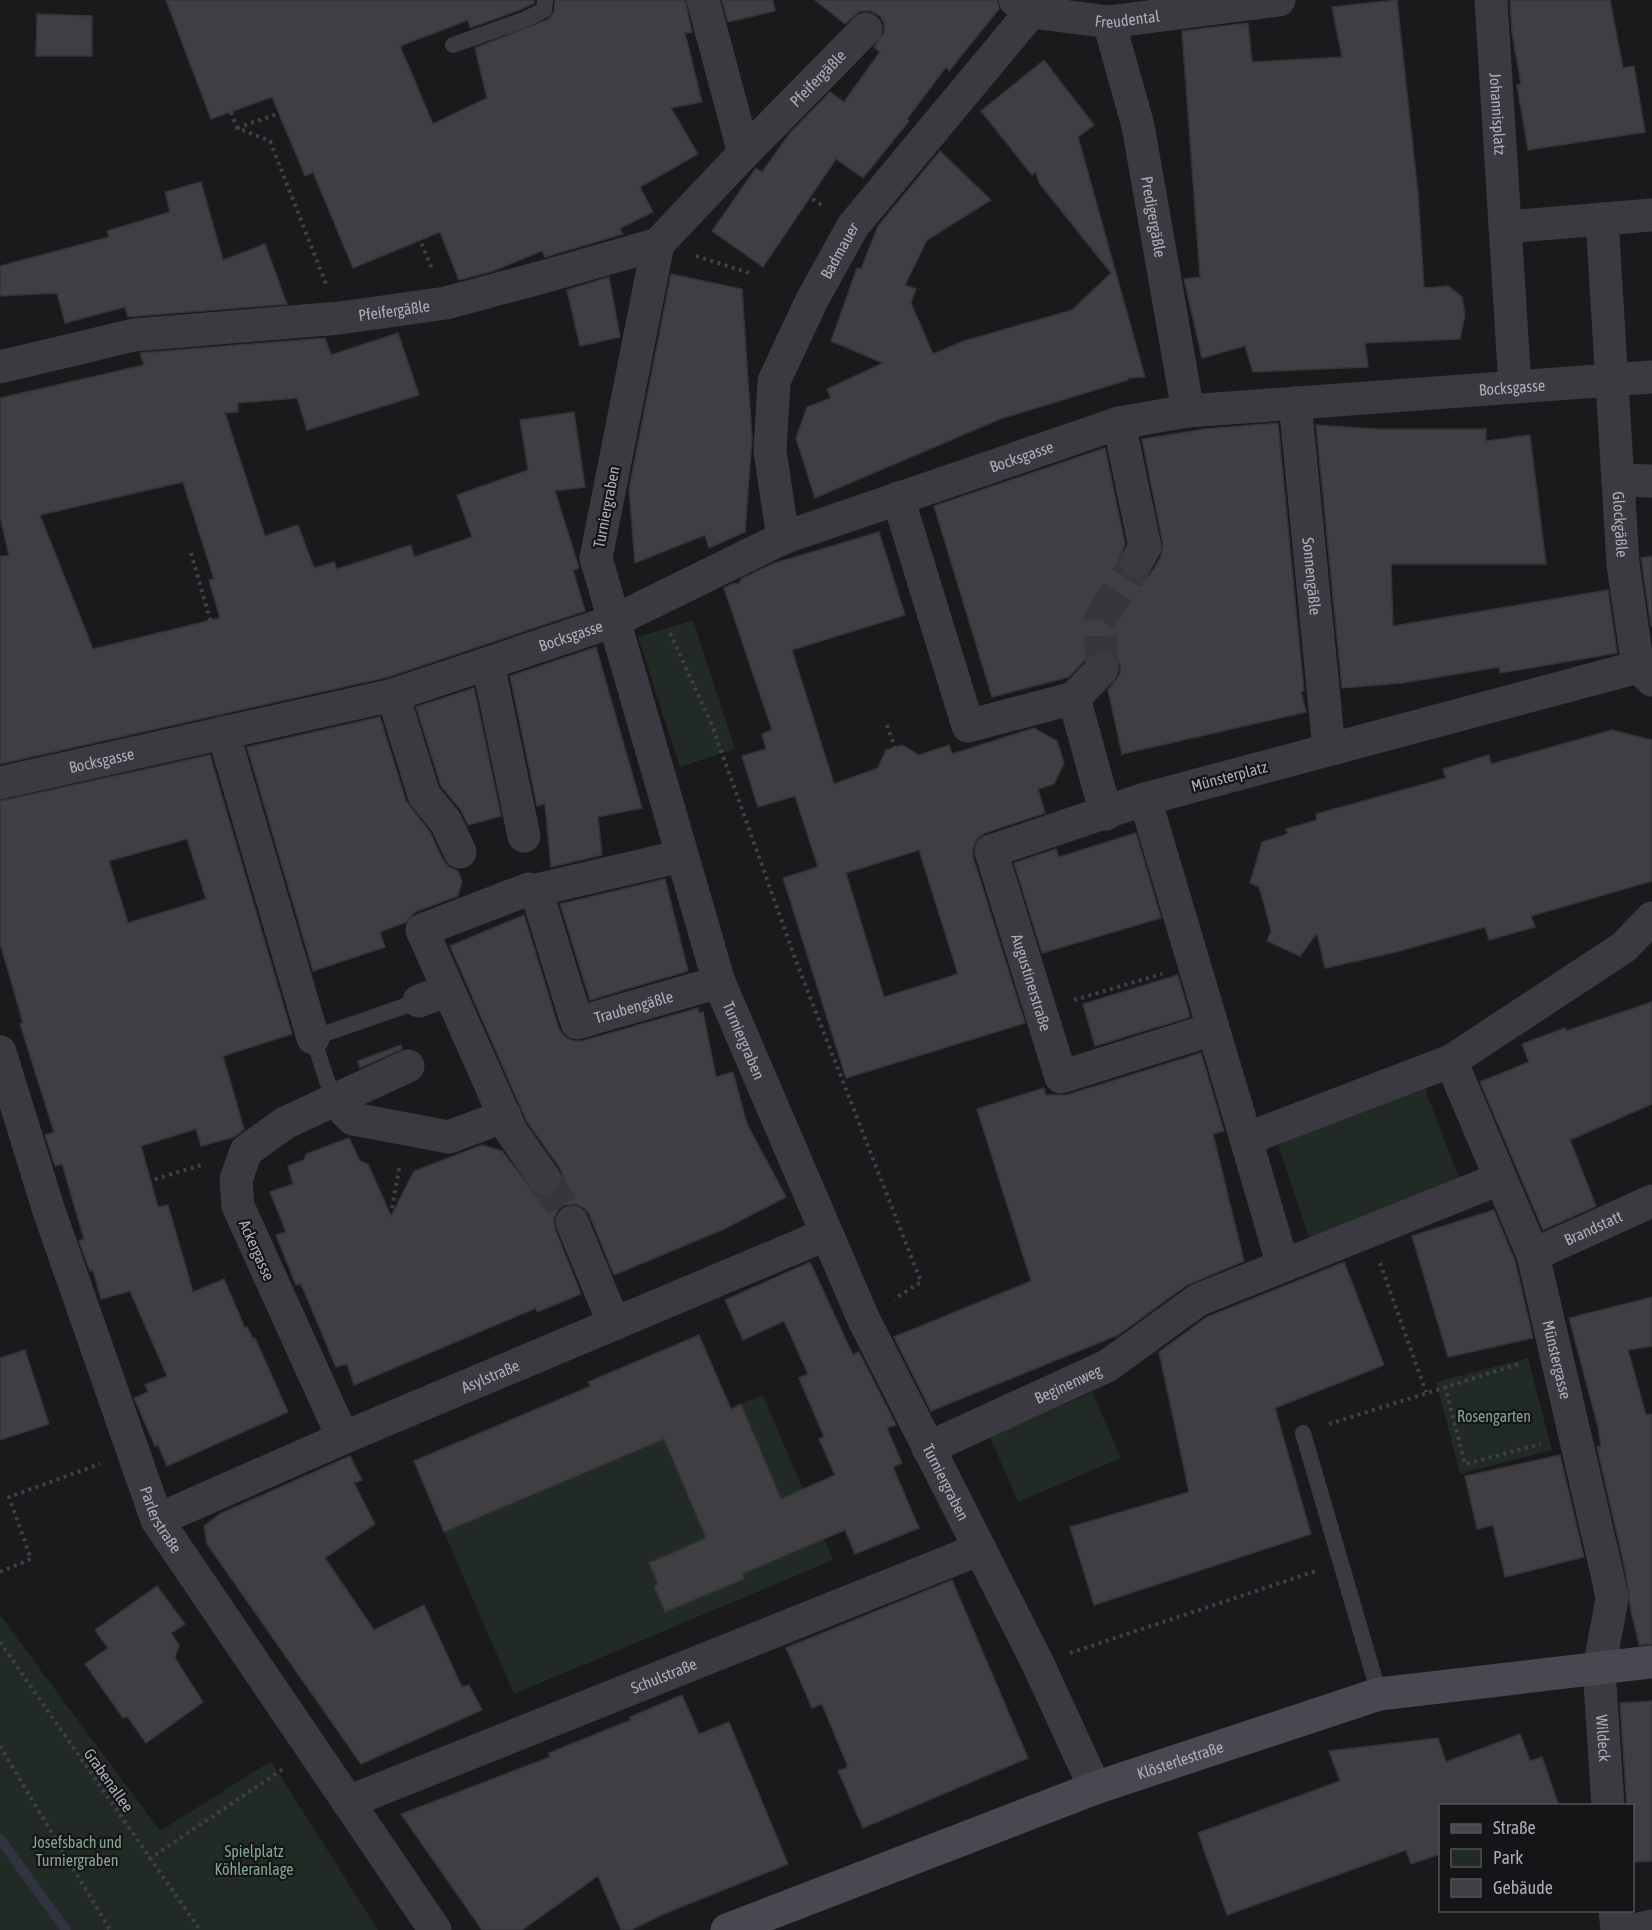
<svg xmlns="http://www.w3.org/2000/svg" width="1652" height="1930" font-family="'Asap Condensed',sans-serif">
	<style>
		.green { fill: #212a24 }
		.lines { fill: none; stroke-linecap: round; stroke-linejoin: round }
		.stream { stroke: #2f3440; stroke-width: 10 }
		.building { fill: #3f3e43; stroke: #343337; stroke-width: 1.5; fill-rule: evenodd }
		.street-tunnel { stroke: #37363b; stroke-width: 33; stroke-dasharray: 33 16; stroke-linecap: butt }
		.path { stroke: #404047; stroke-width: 4; stroke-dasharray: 3 4.5; stroke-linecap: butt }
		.lane { stroke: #3b3a40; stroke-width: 16 }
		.street { stroke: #3b3a40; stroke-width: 33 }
		.secondary { stroke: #484851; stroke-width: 33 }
		.labels { text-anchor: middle; stroke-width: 4.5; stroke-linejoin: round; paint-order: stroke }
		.street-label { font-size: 16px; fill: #acacbb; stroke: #151416 }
		.park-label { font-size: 16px; fill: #83a68e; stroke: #151416 }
	</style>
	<rect width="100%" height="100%" fill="#1a191b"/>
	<!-- green -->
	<g class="green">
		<path d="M693,620l42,129 -55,18 -42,-130z"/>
		<path d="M1425,1089l36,94 -152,55 -33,-100z"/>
		<path d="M1528,1358l24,92 -92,24 -24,-92z"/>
		<path d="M1092,1392l29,66 -103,44 -28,-65z"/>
		<path d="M763,1395l70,165 -319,134 -70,-162 220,-93 42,99 -57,25 9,21 -4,3 11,25 78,-33 -1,-5 63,-27 -21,-41 -43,-102z"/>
		<path d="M0,1615l160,216 111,-70 107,169h-378z"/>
	</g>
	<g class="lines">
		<!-- stream -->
		<path class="stream" d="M0,1839l66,91"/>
	</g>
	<!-- building -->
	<g class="building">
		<path d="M166,0h368v3l-12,6 -52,19 -2,-8 -68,26 33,78 54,-26 -12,-50 74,-29 5,-7 1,-12h130l7,32 -7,1 17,69 -31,6 27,46 -58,33 13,25 -33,16 3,6 -78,23 -3,-6 -49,20 -34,9 -19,-48 -87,36 -40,-96 -8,4 -33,-79 -61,22z"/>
		<path d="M722,0h51l2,11 -47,11z"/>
		<path d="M815,0h182l2,9 -50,62 -3,-4 -39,52 2,2 -46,57 -27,-19 -73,108 -51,-36 44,-63 6,4 28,-39 40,-41 14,10 36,-50 -6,-5 10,-14v-10l-4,-7 -9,-5h-11l-15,13z"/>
		<path d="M1397,0l21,194 6,94 24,-2 14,11 3,18 -5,24 -95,4 3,24 -115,5 -8,-26 -43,12 -18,-79 16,-2 -18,-246 66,-8 4,39 90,-5 -10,-50z"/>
		<path d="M1510,0h100l13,68 11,-2 11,66 -117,18 -11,-65 4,-1 -9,-51z"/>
		<path d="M37,14l55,2v40h-56z"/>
		<path d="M1044,60l50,65 -16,12 67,240 -17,1v2l-128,39 -185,79 -19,-60 11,-31 24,-9 -4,-9 56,-26 -52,-22 26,-73 4,1 17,-43 62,-75 51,49 -64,40 -22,45 11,4 -5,14 22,51 31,-13 108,-31 39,-37 -72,-90 -3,-11 -4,3 -51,-64z"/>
		<path d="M201,182l22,78 42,-16 22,60 -159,13 -3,-10 -60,16 -8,-30 -57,3v-30l109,-29 -2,-6 63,-19 -5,-20z"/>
		<path d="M671,274l71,15 10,149 -7,94 -36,16 -4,-13 -70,28 -6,-74z"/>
		<path d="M609,277l11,60 -40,9 -13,-56z"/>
		<path d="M398,333l21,62 -112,35 -10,-32 -59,5v9l-13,1 40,123 33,-11 16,43 20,-6 3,7 74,-24 3,12 58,-20 -15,-42 71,-25 -8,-50 54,-8 11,75 -30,4 24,77 -6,2 12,41 -197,66 -388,87v-208h9l-9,-40v-118l144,-33 -4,-12 185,-15 6,17zM183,482l31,97 -5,1 11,38 -127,31 -53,-134z"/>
		<path d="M1278,423l26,268 -3,1 5,20 -184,42 -14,-64 12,-16v-10l-5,-8 -9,-5h-10l-7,5 -20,21 -77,20 -58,-191 171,-58 20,96 -7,18 3,9 6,6 11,3 9,-3 6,-7 8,-14 2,-12 -21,-105 63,-10z"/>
		<path d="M1316,425l59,4h111v12l44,-6 16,129h-155l2,62 215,-36 9,63 -117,20 -1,-6 -97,16 -60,5z"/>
		<path d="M879,532l26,83 -113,35 42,134 44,-16 8,-18 16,-5 17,10 30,-10 3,9 82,-26 23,13 7,22 -10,21 -16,5 7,24 -60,20 -8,6 -4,9v9l52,166 -179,55 -63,-200 35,-11 -23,-71 -37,11 -16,-51 24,-7 -4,-15 10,-4 -48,-142 10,-5 5,1 2,-5 31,-15zM919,850l39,124 -74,23 -38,-124z"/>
		<path d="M1652,556v69l-1,1 -10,-68z"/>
		<path d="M596,647l46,161 -44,9 4,38 -51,12 -6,-63 -8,2 -27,-130z"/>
		<path d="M474,688l27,128 -33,9 -7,-15 -20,-24 -25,-79z"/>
		<path d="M380,717l26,84 24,31 13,28 6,7 9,4 4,10 -4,15 -43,16 -9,10 -26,10 5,15 -72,24 -66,-224z"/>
		<path d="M1612,730l40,10v141l-121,35 4,11 -46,13 -4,-13 -89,25 -71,16 -8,-35 -17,23 -33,-15 4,-10 -5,-20 -7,-24 -9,-4 12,-41 26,-8 -2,-5 31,-9 -1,-6 130,-36 -3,-9 46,-14 2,9z"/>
		<path d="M210,755l82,279 -69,22 21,73 -10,8 -33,9 -5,-17 -55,17 17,61 10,-2 25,87 31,-13 21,49 2,-1 6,12 2,-1 33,74 -121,54 -9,-21 -3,1 -21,-48 14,-6 -3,-7 22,-9 -37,-85 -29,8 -8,-29 -3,1 -11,-30 5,-2 -22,-75 -7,2 -10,-31 9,-3 -34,-108 3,-1 -23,-80v-142zM187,839l19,60 -78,24 -19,-62z"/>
		<path d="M1136,833l25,85 -119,35 -28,-90 42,-14 3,8z"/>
		<path d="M665,879l23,92 -98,29 -30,-96z"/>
		<path d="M524,915l35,114 6,8 8,4h9l116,-33 1,5 4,-1 13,65 17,-5 14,52 39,73 -64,33 -108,45 -25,-61 -5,-6 -9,-4 -11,1 -6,5 -4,9 1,10 26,65 -44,18 -1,-4 -182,77 -7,-21 -11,3 -35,-83 -5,1 -20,-50 10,-3 -16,-40 23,-8 -5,-18 16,-6 2,-6 43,-16 11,23 8,3 23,52 23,-45 68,-26 20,6 34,44 9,2 10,-4 6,-8 2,-8 -3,-9 -33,-46 -77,-176z"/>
		<path d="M1178,975l12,42 -95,29 -12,-42z"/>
		<path d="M1652,1002v102l-82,36 26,66 -53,24 -63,-148 49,-20 -7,-18 43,-16 1,3z"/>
		<path d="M401,1045l1,4 -42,19 -2,-7z"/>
		<path d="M1201,1053l23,78 -11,3 31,127 -57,24 -69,50 -187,76 -37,-74 137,-56 -54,-172 67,-21 2,7h21z"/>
		<path d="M1494,1210l21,51 18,77 -85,19 -36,-121z"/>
		<path d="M810,1262l43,93 6,-3 37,73 -9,3 15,35 -9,4 26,61 -64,26 -10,-24 -103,44 2,5 -79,33 -11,-26 4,-2 -9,-21 57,-25 -42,-99 -220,93 -30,-71 177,-75 -3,-4 111,-47 32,74 10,-5 40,95 54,-24 -16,-36 5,-2 -25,-59 9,-4 -24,-53 -41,19 -18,-40z"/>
		<path d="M1344,1262l40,103 -109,43 36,126 -217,71 -24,-78 119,-35 -30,-140 48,-35z"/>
		<path d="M1652,1297v49l-24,4 18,65 6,-1v230l-13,1 -9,-39 -4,-32 -29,-127 4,-1 -3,-19 -29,-109z"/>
		<path d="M25,1350l24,74 -49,16v-82z"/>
		<path d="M1560,1455l24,102 -79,20 -12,-52 -16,4 -12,-53z"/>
		<path d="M350,1456l12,24 -8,3 21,41 -50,34 49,72 50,-25 38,82 7,-2 13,25 -121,54 -154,-220 -3,-18 16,-12z"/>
		<path d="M952,1580l76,178 -165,70 -25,-57 10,-4 -26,-63 -10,4 -26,-60z"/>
		<path d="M157,1586l28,38 -14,9 8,12 -4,13 28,44 -57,41 -19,-27 -4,2 -38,-54 23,-16 -13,-18z"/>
		<path d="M682,1695l17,39 30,-12 59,142 -122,49 -35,17h-10l-23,-54 -76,54h-40l-81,-116 149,-57 -1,-4 82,-33 -1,-3z"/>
		<path d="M1652,1701v160l-20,1v-56h-5l-7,-103z"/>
		<path d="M1520,1734l10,27 12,-4 17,49h-119v48l-29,10 -5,-14 -179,65 -29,-82 142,-52 -11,-30 109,-13 8,24z"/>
	</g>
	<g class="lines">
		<!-- street-tunnel -->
		<g class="street-tunnel">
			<path d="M1102,669l-2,-49 37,-59"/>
			<path d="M544,1178l28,44"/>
		</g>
		<!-- path -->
		<g class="path">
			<path d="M231,112l6,16 33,13 56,143"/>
			<path d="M237,128l119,-42 6,16"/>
			<path d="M775,174l48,32"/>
			<path d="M410,216l22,53"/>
			<path d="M696,256l57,18"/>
			<path d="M191,553l41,143"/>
			<path d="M670,633l42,92 84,236 125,321 -27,17"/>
			<path d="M887,725l8,23"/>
			<path d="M1074,1000l88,-26"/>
			<path d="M83,1201l122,-37"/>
			<path d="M392,1208l8,-44"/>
			<path d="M1380,1263l46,129"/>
			<path d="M1445,1386l20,78 76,-20"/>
			<path d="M1329,1424l193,-61"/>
			<path d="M0,1572l31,-13 -22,-62 91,-33"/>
			<path d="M0,1642l200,288"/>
			<path d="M1070,1653l246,-82"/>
			<path d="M0,1746l110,184"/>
			<path d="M149,1859l134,-90"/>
		</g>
		<!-- lane -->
		<g class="lane">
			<path d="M453,45l73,-26 18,-9 1,-10"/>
			<path d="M333,1099l-20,-61 106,-37"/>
			<path d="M1303,1433l76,261"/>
		</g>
		<!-- street -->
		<g class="street">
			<path id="s1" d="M1015,0l16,12 78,10 170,-22"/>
			<path id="s2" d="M1491,0l24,387"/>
			<path id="s3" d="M1109,22l29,104 50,285"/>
			<path id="s4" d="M744,153l122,-124"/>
			<path id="s5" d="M1602,219l21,345 15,103"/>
			<path d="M1505,227l147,-12"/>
			<path id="s6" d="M658,244l-62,314 123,424 144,336 175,346 57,124"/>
			<path id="s7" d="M0,367l134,-32 206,-17 106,-15 104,-28 108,-31 86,-91 -41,-153"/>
			<path id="s8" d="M1295,403l34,346"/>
			<path d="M1119,423l26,124 -8,14"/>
			<path d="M1618,480l34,1"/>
			<path d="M898,498l70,228 106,-28 32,116"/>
			<path id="s9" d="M783,538l-13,-87 4,-70 38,-81 41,-74 178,-214"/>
			<path d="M488,664l36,172"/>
			<path d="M1652,680l-14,-13 -493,132 101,340 205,-78 173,-114 28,-29"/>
			<path d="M393,695l31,100 22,27 14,30"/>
			<path d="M1074,698l28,-29"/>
			<path d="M223,732l90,306"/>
			<path id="s10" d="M0,783l393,-88 221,-74 169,-83 336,-115 69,-12 464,-34"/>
			<path id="s11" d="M1145,799l-154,52 70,226 152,-48"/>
			<path id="s12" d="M536,890l41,133 142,-41"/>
			<path d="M419,1001l29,-11"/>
			<path id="s13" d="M0,1052l49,159 108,309 278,410"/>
			<path id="s14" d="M1451,1061l82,194 75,323 4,21 -13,70 9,137"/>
			<path d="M333,1099l20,20 96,18 56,-21"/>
			<path d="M1246,1139l37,127"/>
			<path d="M544,1178l-33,-47 -89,-201 107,-41 7,1 146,-34"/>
			<path d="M572,1222l42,102"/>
			<path id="s15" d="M1533,1255l119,-54"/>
			<path d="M343,1438l-105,-232 -2,-26 10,-29 39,-28 123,-57"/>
			<path id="s16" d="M928,1448l179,-82 91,-66 301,-121"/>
			<path id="s17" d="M157,1520l186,-82 482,-203"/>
			<path id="s18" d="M348,1802l632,-253"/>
			<path d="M1615,1910l2,20"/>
			<path d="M1634,1930l18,-4"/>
		</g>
		<!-- secondary -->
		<path class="secondary" id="s19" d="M727,1930l368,-142 284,-94 273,-32"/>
	</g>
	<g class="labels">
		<!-- street labels -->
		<g class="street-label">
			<text dy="6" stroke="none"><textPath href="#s1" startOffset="117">Freudental</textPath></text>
			<text dy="6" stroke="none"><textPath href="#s4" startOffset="105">Pfeifergäßle</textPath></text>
			<text dy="6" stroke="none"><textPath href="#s2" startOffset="114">Johannisplatz</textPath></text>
			<text dy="6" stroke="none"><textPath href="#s3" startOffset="200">Predigergäßle</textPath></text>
			<text dy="6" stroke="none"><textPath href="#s9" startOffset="304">Badmauer</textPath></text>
			<text dy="6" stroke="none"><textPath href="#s7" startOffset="399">Pfeifergäßle</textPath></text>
			<text dy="6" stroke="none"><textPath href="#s10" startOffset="1574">Bocksgasse</textPath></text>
			<text dy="6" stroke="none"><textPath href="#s10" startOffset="1076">Bocksgasse</textPath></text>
			<text transform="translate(606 507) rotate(-79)" y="6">Turniergraben</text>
			<text dy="6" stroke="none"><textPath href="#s5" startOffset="306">Glockgäßle</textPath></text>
			<text dy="6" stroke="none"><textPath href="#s8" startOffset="174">Sonnengäßle</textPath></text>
			<text dy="6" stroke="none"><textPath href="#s10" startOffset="590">Bocksgasse</textPath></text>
			<text dy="6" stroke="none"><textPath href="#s10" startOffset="104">Bocksgasse</textPath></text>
			<text transform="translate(1229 776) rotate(-15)" y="6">Münsterplatz</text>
			<text dy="6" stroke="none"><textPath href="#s11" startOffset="300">Augustinerstraße</textPath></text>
			<text dy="6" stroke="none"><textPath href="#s12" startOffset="198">Traubengäßle</textPath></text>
			<text dy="6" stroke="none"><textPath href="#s6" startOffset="825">Turniergraben</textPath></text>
			<text dy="6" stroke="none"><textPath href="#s15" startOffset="66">Brandstatt</textPath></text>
			<text transform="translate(257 1250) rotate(66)" y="6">Ackergasse</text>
			<text dy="6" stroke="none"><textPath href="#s14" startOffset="318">Münstergasse</textPath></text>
			<text dy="6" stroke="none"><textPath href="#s17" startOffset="363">Asylstraße</textPath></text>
			<text dy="6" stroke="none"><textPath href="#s16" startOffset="154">Beginenweg</textPath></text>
			<text dy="6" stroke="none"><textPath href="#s6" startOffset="1311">Turniergraben</textPath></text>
			<text dy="6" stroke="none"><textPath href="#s13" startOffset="495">Parlerstraße</textPath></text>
			<text dy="6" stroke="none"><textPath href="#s18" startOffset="340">Schulstraße</textPath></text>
			<text dy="6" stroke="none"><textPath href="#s14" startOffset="704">Wildeck</textPath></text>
			<text dy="6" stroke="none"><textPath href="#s19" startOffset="484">Klösterlestraße</textPath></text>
			<text transform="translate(109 1780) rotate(55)" y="6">Grabenallee</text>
		</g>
		<!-- park labels -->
		<g class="park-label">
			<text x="1494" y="1422">Rosengarten</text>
			<text x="77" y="1848">Josefsbach und<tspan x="77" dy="18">Turniergraben</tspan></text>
			<text x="254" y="1857">Spielplatz<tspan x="254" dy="18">Köhleranlage</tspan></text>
		</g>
	</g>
	<!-- legend -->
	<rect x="1439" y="1804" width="195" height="108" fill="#151416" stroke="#515158" stroke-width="1.5"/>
	<rect x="1451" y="1824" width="30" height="9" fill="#484851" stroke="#515158" stroke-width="1.5"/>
	<text x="1493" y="1834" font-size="18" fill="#acacbb">Straße</text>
	<rect x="1451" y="1849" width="30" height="18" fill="#212a24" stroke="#515158" stroke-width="1.5"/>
	<text x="1493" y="1864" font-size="18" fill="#acacbb">Park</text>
	<rect x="1451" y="1879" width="30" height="18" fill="#3f3e43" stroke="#515158" stroke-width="1.5"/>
	<text x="1493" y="1894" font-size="18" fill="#acacbb">Gebäude</text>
</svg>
